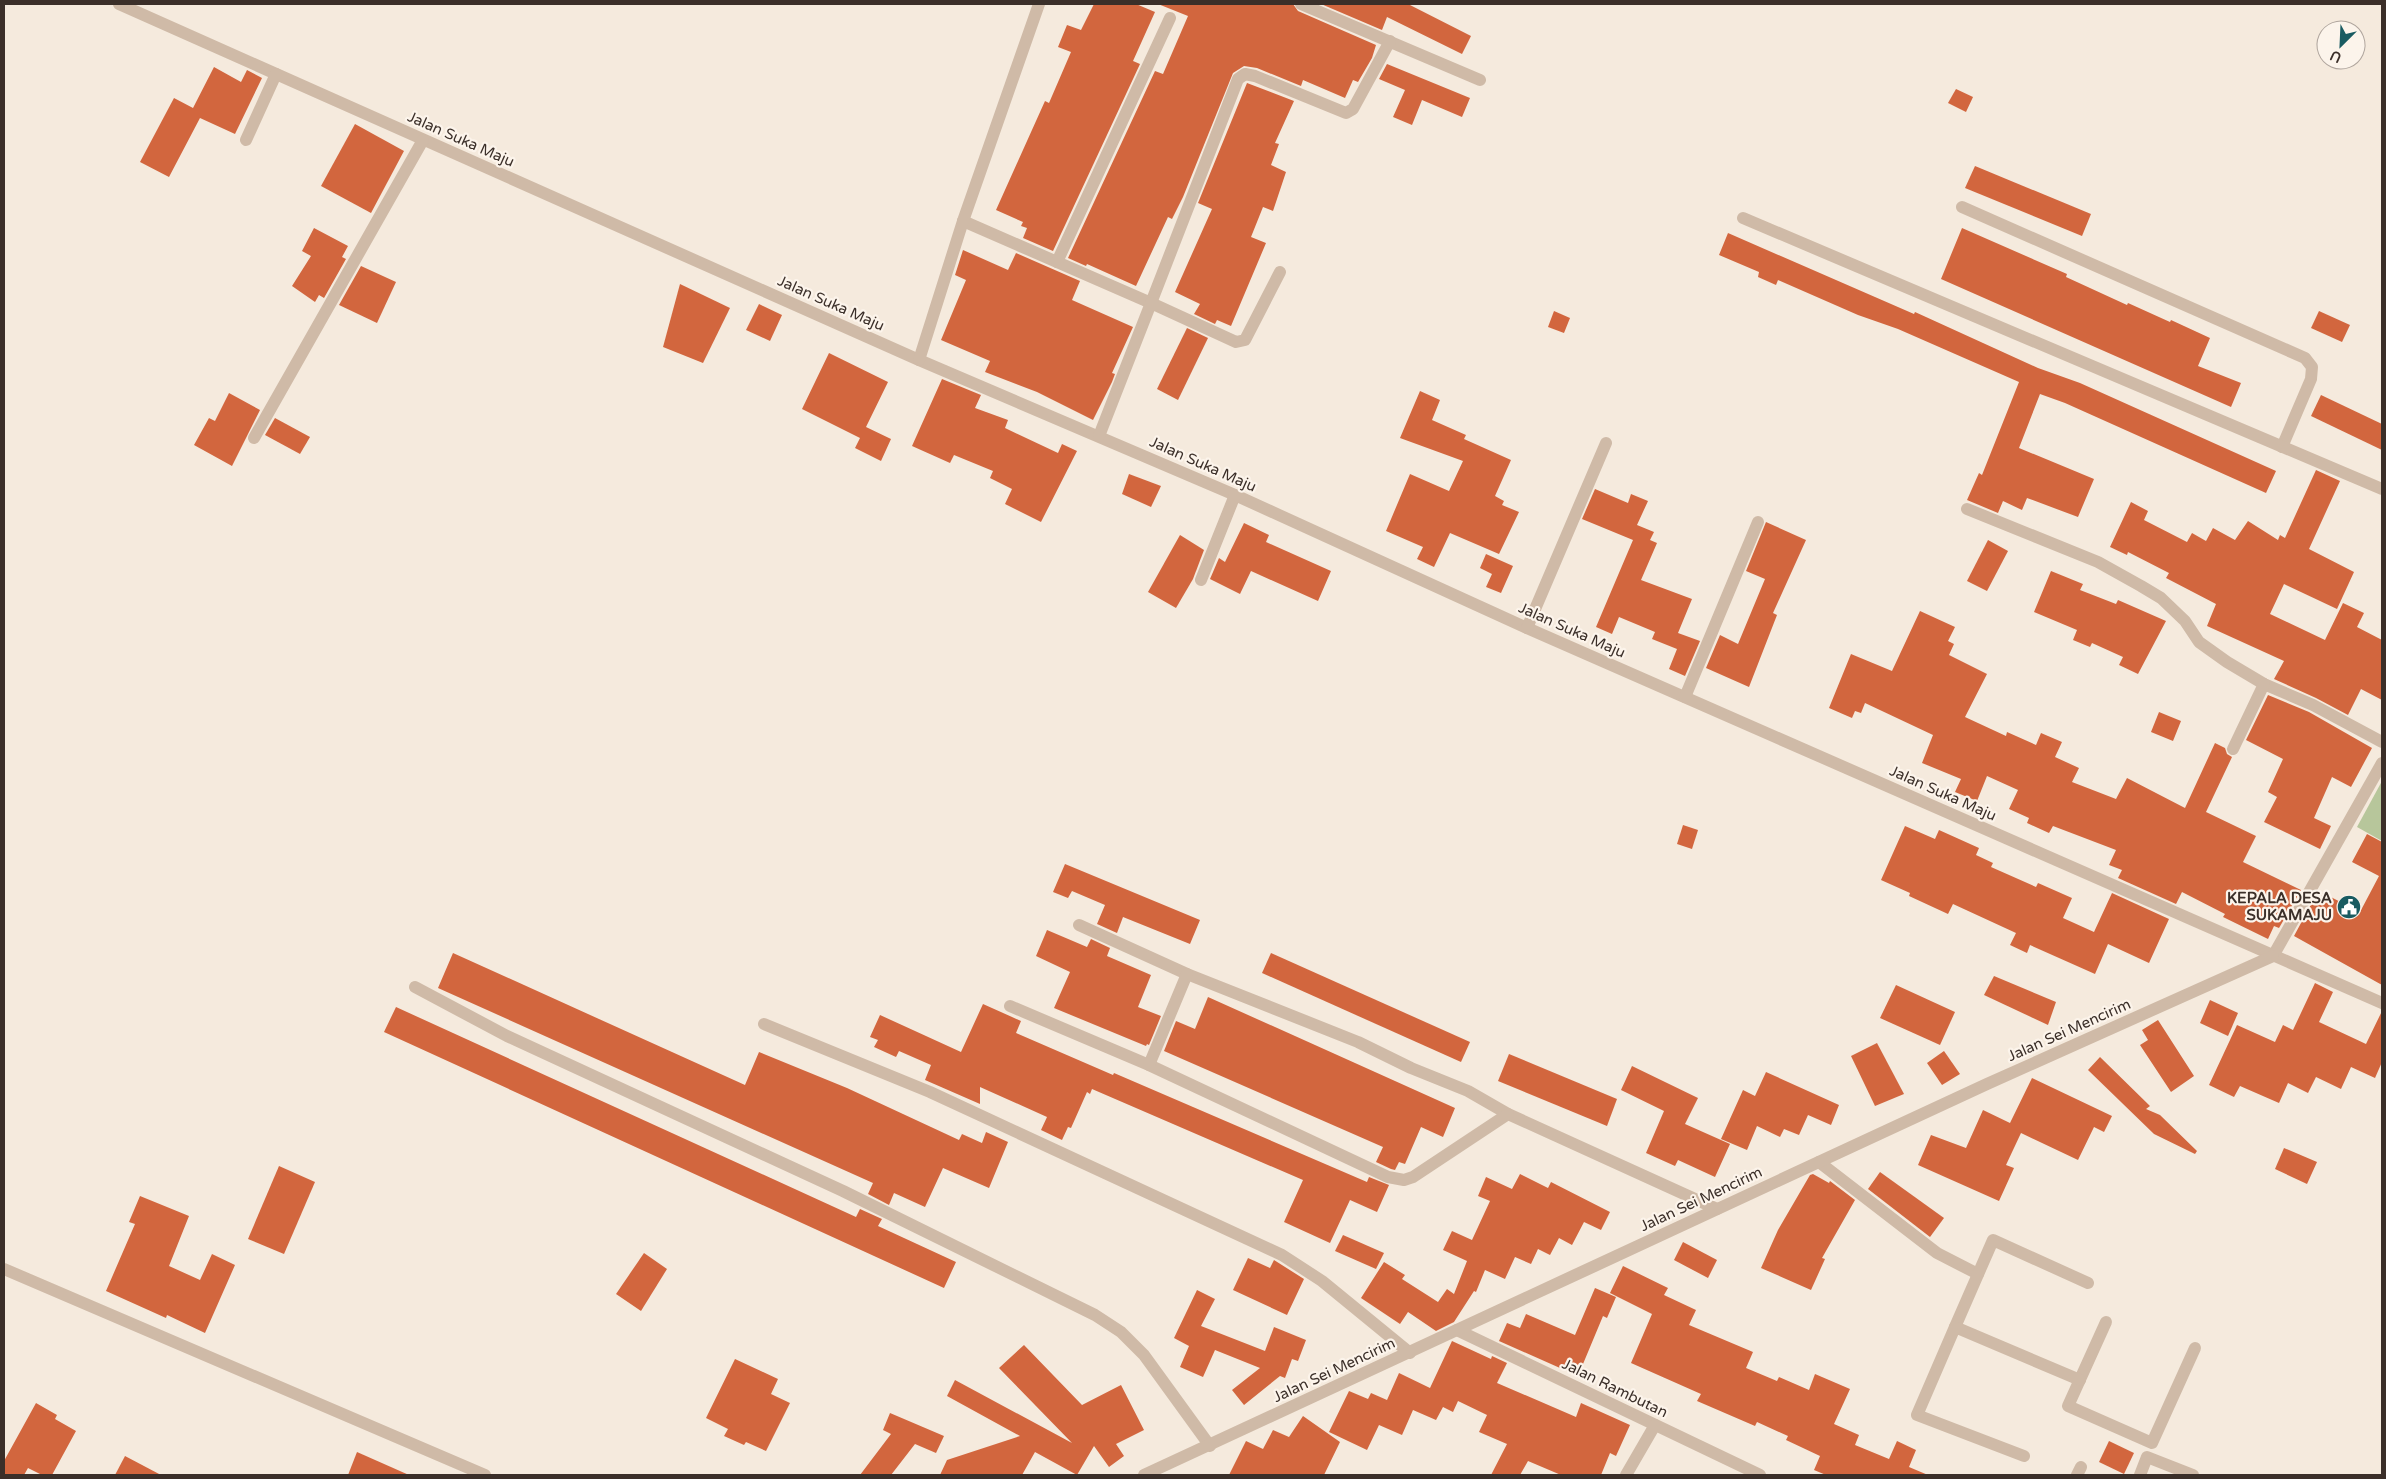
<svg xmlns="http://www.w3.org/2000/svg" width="2386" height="1479" font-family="'Varela Round',sans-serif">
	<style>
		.green { fill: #b7c69b }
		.building { fill: #d2663e }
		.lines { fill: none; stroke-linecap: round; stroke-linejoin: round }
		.minor { stroke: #cfbaa7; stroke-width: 12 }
		.labels { text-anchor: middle; stroke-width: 4.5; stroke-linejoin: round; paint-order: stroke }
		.street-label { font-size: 15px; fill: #3b2f29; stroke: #fcf4eb }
		.poi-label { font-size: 15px; font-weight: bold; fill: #3b2f29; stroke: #fcf4eb; text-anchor: end }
	</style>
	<rect width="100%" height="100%" fill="#f5eadd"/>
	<!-- green -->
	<path class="green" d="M2382,781v60l-25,-14z"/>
	<!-- building -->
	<g class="building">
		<path d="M1094,4h42l19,8 -22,49 7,3 -87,187 -30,-13 4,-10 -6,-2 2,-4 -27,-12 49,-109 4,2 22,-51 -13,-5 9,-22 14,5z"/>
		<path d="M1158,4h135l5,7 78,34 -4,13 -14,24 -5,-2 -8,18 -42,-18 -2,6 -44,-18 -13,-2 -11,7 -50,124 -11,22 -4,-2 -32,69 -49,-22 -1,2 -18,-8 87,-187 8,3 25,-58z"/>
		<path d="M1321,4h87l63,32 -9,18 -75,-37 -5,13z"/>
		<path d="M1387,64l83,34 -8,19 -40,-17 -10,25 -19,-8 12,-27 -26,-11z"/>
		<path d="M214,67l27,15 6,-12 15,8 -27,56 -35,-16 -31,59 -29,-15 34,-64 19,10z"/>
		<path d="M1247,83l47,18 -19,42 4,1 -8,21 15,7 -13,39 -10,-4 -12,30 15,6 -35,83 -14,-6 -2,4 -21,-10 6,-10 -25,-12 37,-83 -14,-6z"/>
		<path d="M1956,89l17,8 -7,15 -18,-9z"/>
		<path d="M355,124l49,27 -33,62 -50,-27z"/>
		<path d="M1975,166l116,48 -9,22 -117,-48z"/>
		<path d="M314,228l34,18 -6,11 4,2 -22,39 -5,-3 -4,7 -23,-16 19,-30 -9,-5z"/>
		<path d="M1962,228l105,46 -1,3 61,28 1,-2 42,19 1,-2 39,18 -12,28 43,17 -10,24 -290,-128z"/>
		<path d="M1728,233l186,81 1,-2 123,56 42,15 196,88 -10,22 -201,-90 -25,-9 -21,54 75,31 -16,38 -51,-19 -5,12 -19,-9 -5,12 -31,-13 12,-27 3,2 37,-93 -121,-53 -40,-14 -80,-35 -2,5 -18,-8 1,-5 -40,-17z"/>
		<path d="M963,250l45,20 8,-17 64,28 -8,19 61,27 -21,46 3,1 -3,8 -19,38 -56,-28 -52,-20 5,-11 -49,-21 25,-60 -11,-5z"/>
		<path d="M361,266l35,16 -19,41 -38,-18z"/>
		<path d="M680,284l50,24 -27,55 -40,-16z"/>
		<path d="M759,304l23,11 -12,26 -24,-11z"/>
		<path d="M1554,311l16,7 -6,15 -16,-6z"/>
		<path d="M2319,311l31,14 -8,17 -31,-14z"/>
		<path d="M1187,328l21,10 -30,62 -21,-11z"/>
		<path d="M829,353l59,29 -22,45 25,12 -10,22 -26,-13 5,-10 -58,-29z"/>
		<path d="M942,379l39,16 -6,13 33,12 -3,8 53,25 4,-9 15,7 -36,71 -36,-18 7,-15 -22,-11 3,-7 -39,-16 -4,8 -38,-17z"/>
		<path d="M1420,391l20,9 -8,20 34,15 -2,4 47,21 -16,36 9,5 -2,4 17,7 -20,42 -49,-21 -16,34 -17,-8 6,-12 -37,-16 24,-57 39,17 14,-30 -63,-23z"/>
		<path d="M229,393l31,17 -28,56 -38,-21 15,-27 6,3z"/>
		<path d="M2321,395l61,29v26l-71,-34z"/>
		<path d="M275,418l35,19 -10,17 -35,-19z"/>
		<path d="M2316,470l24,11 -31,68 45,23 -17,37 -53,-25 -14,30 55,26 18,-37 21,10 -7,14 25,13v60l-21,-11 -13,26 -32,-17 -42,-19 10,-18 -77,-35 9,-22 -50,-26 3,-5 -41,-21 -1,3 -17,-8 21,-45 17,9 -4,9 43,22 5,-9 14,8 7,-13 22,12 13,-19 30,19 2,-5 5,3z"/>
		<path d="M1129,474l32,12 -10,21 -29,-13z"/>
		<path d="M1595,489l33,14 3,-9 17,7 -11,24 17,7 -4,8 7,3 -16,37 51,19 -14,34 22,8 -15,35 -16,-7 8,-20 -25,-10 3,-7 -36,-15 -7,17 -16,-7 37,-87 -51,-21z"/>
		<path d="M1766,522l40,18 -33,73 4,2 -28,72 -43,-19 14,-33 18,9 27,-65 -19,-8z"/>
		<path d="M1244,523l25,12 -3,7 65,29 -13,30 -67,-30 -11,23 -30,-15 9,-21 6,4z"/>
		<path d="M1180,535l24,15 -11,29 -17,29 -28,-16z"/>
		<path d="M1988,540l20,11 -21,40 -20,-10z"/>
		<path d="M1486,554l27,12 -12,27 -15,-6 6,-13 -12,-6z"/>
		<path d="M2051,571l32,13 -3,6 36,14 2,-4 48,21 -28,53 -19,-9 4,-8 -31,-14 -2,4 -17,-7 4,-10 -43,-18z"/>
		<path d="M1920,611l35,16 -7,14 6,3 -5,11 38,19 -22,43 41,19 1,-4 29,13 5,-12 21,9 -7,15 24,11 -7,14 44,17 11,-21 58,30 30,-65 10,5 2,6 5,3 -26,55 50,24 -13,26 58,28 -22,38 -5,-2 -6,13 -45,-22 2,-3 -43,-22 -6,12 -58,-26 4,-8 -13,-5 7,-15 -63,-24 -4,7 -22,-10 2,-5 -20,-9 9,-19 -31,-14 -10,25 -22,-9 6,-13 -39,-16 11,-28 -68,-32 -4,10 -6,-2 -3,7 -23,-10 22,-54 41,17z"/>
		<path d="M2268,695l41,17 63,36 -21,39 -19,-10 -18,41 17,8 -11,23 -56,-27 13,-25 -9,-5 15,-33 -37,-19z"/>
		<path d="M2159,712l22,9 -8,20 -22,-9z"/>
		<path d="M1683,825l15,5 -6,19 -15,-5z"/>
		<path d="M1905,826l30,13 4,-9 40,18 -3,7 17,8 -2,4 45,20 2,-4 34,15 -9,20 31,14 18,-39 57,26 -20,44 -41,-19 -13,30 -65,-29 -3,8 -17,-8 6,-12 -63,-29 -5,10 -39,-18 1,-3 -29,-13z"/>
		<path d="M2367,834l15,8v143l-88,-49 21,-39 5,2 3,-6 37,19 19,-36 -27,-14z"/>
		<path d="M1065,864l135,56 -10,24 -67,-27 -6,16 -20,-9 8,-19 -33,-14 -4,7 -15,-6z"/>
		<path d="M1047,930l40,17 4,-8 19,9 -3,8 44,19 -13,32 23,9 -12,29 -2,-1 -1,2 -92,-38 16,-36 -34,-16z"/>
		<path d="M453,953l292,132 14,-33 88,36 112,52 3,-6 20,9 4,-11 22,10 -19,46 -46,-20 -18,39 -31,-14 -5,12 -21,-11 5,-11 -435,-195z"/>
		<path d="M1271,953l199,89 -9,20 -199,-89z"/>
		<path d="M1994,976l62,26 -8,23 -64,-30z"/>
		<path d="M2315,983l18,9 -14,30 47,22 16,-33v51l-7,16 -24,-11 -10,22 -25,-12 -8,16 -20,-10 -9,20 -39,-17 -6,11 -25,-12 28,-60 38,17 8,-17 10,5z"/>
		<path d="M1896,985l59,27 -15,33 -60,-27z"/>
		<path d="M1208,997l247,111 -12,29 -22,-10 -16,37 -6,-2 -4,8 -4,-1 -15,-7 7,-15 -219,-96 12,-30 19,8z"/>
		<path d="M2210,1000l28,13 -10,23 -28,-13z"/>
		<path d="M983,1004l38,17 -5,12 97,42 1,-2 253,109 2,-5 20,8 -12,27 -27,-12 -20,43 -46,-21 19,-42 -211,-91 -2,5 -3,-2 -16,36 -3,-1 -6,13 -21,-10 6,-13 -67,-30v17l-55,-24 6,-15 -32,-14 -3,6 -22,-10 4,-7 -8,-3 10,-22 81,37z"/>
		<path d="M396,1007l460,210 4,-8 22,10 -4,7 78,36 -12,26 -560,-256z"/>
		<path d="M2158,1020l36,56 -23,16 -31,-47 8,-5 -6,-10z"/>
		<path d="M1877,1043l27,51 -29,12 -24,-50z"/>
		<path d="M1944,1051l16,23 -18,11 -15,-22z"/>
		<path d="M1509,1054l108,45 -10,27 -109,-45z"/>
		<path d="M2100,1057l50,49 -4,3 14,6 37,36 -2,3 -41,-20 -66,-64z"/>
		<path d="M1632,1066l66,32 -13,26 45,20 -15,33 -37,-17 -3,6 -29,-13 18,-42 -43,-21z"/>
		<path d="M1766,1072l73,33 -8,20 -23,-10 -9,20 -15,-6 -4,8 -23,-11 -10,24 -26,-11 22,-49 12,6z"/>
		<path d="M2032,1078l80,38 -8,16 -10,-5 -16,33 -57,-27 -15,32 8,3 -15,33 -81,-36 13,-30 35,13 17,-38 27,13z"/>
		<path d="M2284,1148l33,14 -10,22 -32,-15z"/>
		<path d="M279,1166l36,16 -31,72 -36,-15z"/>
		<path d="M1880,1172l64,46 -14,19 -62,-48z"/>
		<path d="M1520,1174l28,14 3,-6 59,30 -9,18 -17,-8 -12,23 -13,-7 -9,17 -12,-6 -7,15 -16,-7 -10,22 -20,-9 -9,22 -2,-1 -20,31 -18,9 -28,-19 -8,12 -39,-26 23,-36 21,13 -3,4 36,23 9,-13 7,5 13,-33 -24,-11 9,-19 20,9 18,-39 -12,-5 8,-19 26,12z"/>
		<path d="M1813,1174l16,9 1,-2 25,19 -33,58 3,1 -14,31 -50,-22 17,-38 32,-55z"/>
		<path d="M140,1196l49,20 -20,50 31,14 12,-26 23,11 -30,68 -38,-18 -1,3 -60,-27 29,-67 -6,-2z"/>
		<path d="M1343,1235l41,18 -8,16 -41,-18z"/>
		<path d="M1683,1242l34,18 -9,18 -34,-18z"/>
		<path d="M644,1253l23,16 -26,42 -25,-17z"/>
		<path d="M1248,1258l22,10 4,-8 30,19 -17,36 -54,-25z"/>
		<path d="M1623,1266l45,22 -4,7 32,15 -7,15 64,27 -7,16 31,13 2,-4 30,13 6,-16 35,15 -16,35 25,11 -4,10 34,14 8,-18 19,9 -7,17 19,8h-102l-12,-5 6,-14 -34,-16 2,-4 -31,-14 -2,4 -58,-25 4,-7 -70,-31 21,-49 -42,-21z"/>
		<path d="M1595,1288l21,9 -9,21 -4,-2 -25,60 -79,-35 8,-18 13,5 6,-14 49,21z"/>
		<path d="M1197,1290l18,9 -14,27 64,25 9,-24 32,13 -8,21 -6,-2 -7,19 -5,-2 -36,29 -12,-15 28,-22 -45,-18 -12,27 -23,-10 9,-21 -15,-8z"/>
		<path d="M1452,1341l39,18 1,-3 15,7 -10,20 79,34 5,-14 49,22 -14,31 -6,-3 -9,22h-40l-33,-14 -8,14h-29l16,-31 -28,-12 8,-17 -29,-14 -5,11 -10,-5 -7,13 -23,-10 -11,25 -23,-10 -12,25 -38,-18 20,-41 19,8 3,-6 16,7 12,-27 31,15z"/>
		<path d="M1024,1345l58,60 39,-20 23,45 -28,14 8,12 -15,11 -15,-21 -17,29 -42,-23 -13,23h-82l7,-15 73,-24 -73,-40 8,-16 117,63 -73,-75z"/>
		<path d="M735,1359l43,20 -7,15 19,9 -24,48 -20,-9 -2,3 -20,-9 4,-7 -22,-11z"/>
		<path d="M36,1403l21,12 -2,4 21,12 -24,44h-10l-14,-7 -4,7h-20v-14z"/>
		<path d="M890,1413l54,23 -8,17 -21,-9 -24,31h-31l31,-41 -8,-4z"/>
		<path d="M1303,1416l37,26 -16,33h-95l17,-34 17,8 10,-19 16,7z"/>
		<path d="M2109,1441l25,12 -10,21 -25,-12z"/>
		<path d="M357,1452l52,23h-61z"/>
		<path d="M125,1456l36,19h-46z"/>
	</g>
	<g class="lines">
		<!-- minor -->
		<g class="minor">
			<path d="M119,4l800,356 316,135 292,133 855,375"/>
			<path d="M1301,4l179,76"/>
			<path d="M246,140l30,-66"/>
			<path d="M1962,207l343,151 7,9 -1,12 -29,68"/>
			<path d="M1743,218l639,271"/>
			<path d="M963,221l188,82 87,-224 7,-5 10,2 91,37 7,-4 37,-68"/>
			<path d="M1057,262l113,-244"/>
			<path d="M919,360l44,-139 76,-217"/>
			<path d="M1099,436l52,-133 85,39 9,-2 35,-68"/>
			<path d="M254,438l169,-298"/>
			<path d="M1967,509l131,53 43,24 20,12 24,23 14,21 28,20 37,22 49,21 69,37"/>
			<path d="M1201,580l34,-85"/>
			<path d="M1527,628l79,-185"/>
			<path d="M1685,697l73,-175"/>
			<path d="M2233,749l31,-65"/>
			<path d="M1079,925l108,49 171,68 53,26 57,23 40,23 209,95"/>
			<path d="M2273,956l109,-193"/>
			<path d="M415,987l92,49 336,155 252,124 26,17 23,23 66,91"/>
			<path d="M1010,1006l139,59 239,112 16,3 9,-3 95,-63"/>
			<path d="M764,1024l166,68 352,163 40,26 88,72"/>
			<path d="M1149,1065l38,-91"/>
			<path d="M1819,1162l118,91 41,21"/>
			<path d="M4,1269l481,206"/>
			<path d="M2106,1322l-38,84 84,37 43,-95"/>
			<path d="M1955,1327l38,-87 95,43"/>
			<path d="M1457,1330l303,145"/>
			<path d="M2024,1456l-107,-41 38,-88 125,53"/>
			<path d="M1144,1475l843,-391 286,-128"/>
			<path d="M1626,1475l29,-50"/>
			<path d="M2077,1475l4,-8"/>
			<path d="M2140,1475l7,-18 46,18"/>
		</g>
	</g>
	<!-- icons -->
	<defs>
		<g id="civic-disc" transform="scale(1.25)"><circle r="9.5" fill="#195b61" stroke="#fcf4eb"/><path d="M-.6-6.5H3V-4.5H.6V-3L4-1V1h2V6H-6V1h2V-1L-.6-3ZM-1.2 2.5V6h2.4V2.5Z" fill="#fff"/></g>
	</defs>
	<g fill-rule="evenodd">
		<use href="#civic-disc" x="2349" y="907"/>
	</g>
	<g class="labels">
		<!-- street labels -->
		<g class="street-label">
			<text transform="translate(461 139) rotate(24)" y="5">Jalan Suka Maju</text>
			<text transform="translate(831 303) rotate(24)" y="5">Jalan Suka Maju</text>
			<text transform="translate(1203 464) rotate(24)" y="5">Jalan Suka Maju</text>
			<text transform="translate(1572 630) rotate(24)" y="5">Jalan Suka Maju</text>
			<text transform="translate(1943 793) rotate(24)" y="5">Jalan Suka Maju</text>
			<text transform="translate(2069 1030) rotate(-24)" y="5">Jalan Sei Mencirim</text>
			<text transform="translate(1701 1199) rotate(-25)" y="5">Jalan Sei Mencirim</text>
			<text transform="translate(1334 1370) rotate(-25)" y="5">Jalan Sei Mencirim</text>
			<text transform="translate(1615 1388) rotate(26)" y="5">Jalan Rambutan</text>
		</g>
		<!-- poi labels -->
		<g class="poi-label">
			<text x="2332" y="903">KEPALA DESA<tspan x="2332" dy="17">SUKAMAJU</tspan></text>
		</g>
	</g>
	<!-- border -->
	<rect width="2386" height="1479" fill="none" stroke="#3b2f29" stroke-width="10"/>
	<!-- north arrow -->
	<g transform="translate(2341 45) rotate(204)"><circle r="24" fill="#fcf4eb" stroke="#afa59d"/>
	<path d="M0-4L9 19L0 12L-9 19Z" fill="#195b61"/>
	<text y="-8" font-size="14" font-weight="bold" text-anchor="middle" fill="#3b2f29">U</text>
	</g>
</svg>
